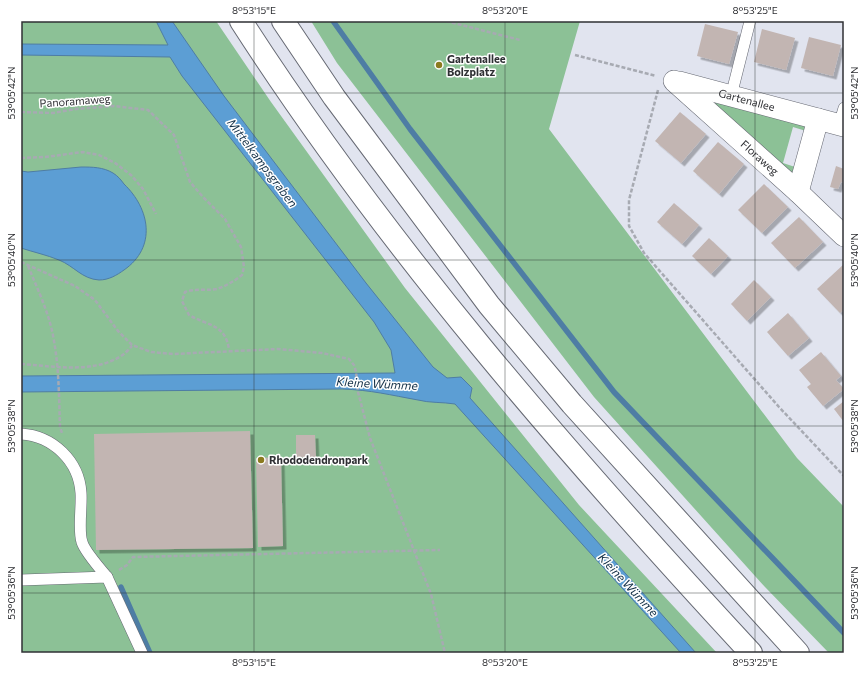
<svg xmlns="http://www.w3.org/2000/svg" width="865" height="674" font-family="Commissioner,sans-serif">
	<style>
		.green { fill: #8cc196 }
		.water { fill: #5c9ed4; stroke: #4e7da4 }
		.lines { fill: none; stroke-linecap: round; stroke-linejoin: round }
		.stream { stroke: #4e7da4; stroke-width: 5.5 }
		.building { fill: #c2b5b2; filter: url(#shadow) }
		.service-casing { stroke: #666973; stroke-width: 12 }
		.minor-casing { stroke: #666973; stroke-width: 22 }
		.motorway-casing { stroke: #666973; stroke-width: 24 }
		.path { stroke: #a7aab2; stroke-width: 2.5; stroke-dasharray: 4 2; stroke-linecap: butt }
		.service { stroke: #fff; stroke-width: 11 }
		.minor { stroke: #fff; stroke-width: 21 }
		.motorway { stroke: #fff; stroke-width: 22 }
		.ticks { fill: none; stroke: #2f3034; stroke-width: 1; stroke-opacity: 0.45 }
		.poi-dot { fill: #8b7a1f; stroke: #fff; stroke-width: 1.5 }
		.labels { text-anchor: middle; stroke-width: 3; stroke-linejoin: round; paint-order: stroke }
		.poi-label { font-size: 11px; font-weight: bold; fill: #2f3034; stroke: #fff; text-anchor: start }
		.street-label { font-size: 11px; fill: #2f3034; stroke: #fff }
		.water-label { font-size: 12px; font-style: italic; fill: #122f46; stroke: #fff }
		.neatline { fill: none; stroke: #2f3034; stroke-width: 1.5 }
		.ticks-label { font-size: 10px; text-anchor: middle; fill: #2f3034 }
	</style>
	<defs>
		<filter id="shadow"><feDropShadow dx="3.5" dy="3.5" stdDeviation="0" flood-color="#0004"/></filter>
	</defs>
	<rect width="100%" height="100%" fill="#e1e4ef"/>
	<!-- green -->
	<g class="green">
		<path d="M21,21h195l55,81 134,186 174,217 138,148h-696z"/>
		<path d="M311,21h269l-31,108 248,329 47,49v146h-15l-64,-66 -171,-190 -257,-334z"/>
		<path d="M697,94l107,30 2,7 -13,-4 -10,36 12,4 -2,9z"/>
	</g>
	<!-- water -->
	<g class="water">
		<path d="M156,21h16l52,75 142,187 67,84 14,11 14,-1 11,11 -2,10 226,255h-15l-226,-249c-12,-2 -26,-1 -37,-4 -28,-5 -47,-10 -76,-11l-321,3v-16l374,-3 -4,-23 -17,-28 -192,-246 -12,-19 -149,-2v-11l147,1z"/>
		<path d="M81,167c11,0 22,0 32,6 5,3 8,7 11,11 26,25 33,63 0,86 -7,5 -15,10 -25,10 -17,-1 -25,-14 -40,-20 -12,-5 -26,-8 -38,-12v-77l7,1z"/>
	</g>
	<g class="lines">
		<!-- stream -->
		<g class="stream">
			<path d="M333,21l77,108 204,263 230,241"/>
			<path d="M121,587l29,66"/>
		</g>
	</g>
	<!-- building -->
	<g class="building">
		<path d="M705,24l33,8 -9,32 -32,-8z"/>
		<path d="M762,29l33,9 -9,32 -32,-8z"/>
		<path d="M809,37l32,8 -8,31 -32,-8z"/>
		<path d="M680,112l26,22 -25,29 -26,-22z"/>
		<path d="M718,142l26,22 -25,30 -26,-23z"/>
		<path d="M836,166l8,3v14l-3,-1 -3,7 -8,-2z"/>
		<path d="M764,184l24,23 -26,26 -24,-23z"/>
		<path d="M674,203l25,22 -17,19 -25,-22z"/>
		<path d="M799,217l24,25 -28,26 -24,-25z"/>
		<path d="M709,238l19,18 -17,18 -19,-18z"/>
		<path d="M844,264v46l-4,3 -23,-24z"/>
		<path d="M754,280l17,17 -24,24 -16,-17z"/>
		<path d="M788,313l21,25 -21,18 -21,-24z"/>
		<path d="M821,352l20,24 -5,4 8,9 -21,17 -16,-19 4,-3 -12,-14z"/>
		<path d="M844,401v21l-10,-13z"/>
		<path d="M250,431l3,117 -157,2 -2,-116z"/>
		<path d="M296,435h19l1,22h-20z"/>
		<path d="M281,457l2,89 -25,1 -2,-89z"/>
	</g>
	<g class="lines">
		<!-- service casing -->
		<g class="service-casing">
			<g id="service">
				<path d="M731,96l19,-75"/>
				<path d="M839,125l5,-17"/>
				<path d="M21,434c32,2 58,27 60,59 1,13 -3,38 1,49 2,8 19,28 25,35"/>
				<path d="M21,580l86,-3 35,76"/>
			</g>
		</g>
		<!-- minor casing -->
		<g class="minor-casing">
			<g id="minor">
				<path id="s1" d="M674,81l124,111 46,44"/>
				<path id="s2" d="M679,82l165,44"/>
				<path d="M798,192l20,-73"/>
			</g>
		</g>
		<!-- motorway casing -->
		<g class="motorway-casing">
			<g id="motorway">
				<path d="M241,21c147,228 326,433 510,632"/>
				<path d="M283,21l51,76 155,208 83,99 226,249"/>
			</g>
		</g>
		<!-- path -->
		<g class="path">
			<path d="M446,21l74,19"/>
			<path d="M575,55l81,21"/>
			<path d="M658,90l-29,110v26l15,27 135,154 65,69"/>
			<path d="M21,112l32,1 23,-4 38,-3 34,4 26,25 16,47 13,15 22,22 16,28 3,20 -2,8c-8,6 -16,11 -25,14 -10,2 -20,-1 -32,3l-3,9 7,14c19,11 37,9 40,35"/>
			<path d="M21,158l24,-1 38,-5 16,3 16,8 16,12 12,14 13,25"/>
			<path d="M21,262l54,24 20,14 23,31 14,14 19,7 22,2 105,-5 44,4 27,6 5,6 2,7 2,20 12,46 61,156 14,59"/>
			<path d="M28,266c10,24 22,49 26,75 5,28 5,57 6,86l2,6"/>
			<path d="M21,364c31,2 72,10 100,-8 4,-2 8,-7 11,-10"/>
			<path d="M119,570l8,-5 6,-8 307,-7"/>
		</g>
		<!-- service -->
		<use href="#service" class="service"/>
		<!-- minor -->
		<use href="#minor" class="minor"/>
		<!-- motorway -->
		<use href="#motorway" class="motorway"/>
	</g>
	<!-- ticks -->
	<path class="ticks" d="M254,21v632M505,21v632M755,21v632M21,93h823M21,260h823M21,426h823M21,593h823"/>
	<!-- markers -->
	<g class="poi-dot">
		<circle cx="439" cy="65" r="4"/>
		<circle cx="261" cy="460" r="4"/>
	</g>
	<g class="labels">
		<!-- poi labels -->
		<g class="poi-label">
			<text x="447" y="63">Gartenallee<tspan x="447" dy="13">Bolzplatz</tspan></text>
			<text x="269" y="464">Rhododendronpark</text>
		</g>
		<!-- street labels -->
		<g class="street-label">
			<text dy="4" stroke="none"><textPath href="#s2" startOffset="70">Gartenallee</textPath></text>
			<text transform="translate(75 101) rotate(-4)" y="4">Panoramaweg</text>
			<text dy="4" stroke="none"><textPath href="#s1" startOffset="115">Floraweg</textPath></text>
		</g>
		<!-- water labels -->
		<g class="water-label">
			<text transform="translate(262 163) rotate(53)" y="4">Mittelkampsgraben</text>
			<text transform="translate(377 384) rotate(3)" y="4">Kleine Wümme</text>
			<text transform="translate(628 585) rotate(47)" y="4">Kleine Wümme</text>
		</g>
	</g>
	<!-- border -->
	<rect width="865" height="674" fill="none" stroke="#ffffff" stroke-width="44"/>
	<rect x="22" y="22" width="821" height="630" class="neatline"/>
	<g class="ticks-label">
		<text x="254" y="14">8°53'15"E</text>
		<text x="505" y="14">8°53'20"E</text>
		<text x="755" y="14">8°53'25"E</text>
		<text transform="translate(11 93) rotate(-90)" y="4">53°05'42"N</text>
		<text transform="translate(854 93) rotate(-90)" y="4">53°05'42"N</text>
		<text transform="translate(11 260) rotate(-90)" y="4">53°05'40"N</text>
		<text transform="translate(854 260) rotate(-90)" y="4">53°05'40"N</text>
		<text transform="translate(11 426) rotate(-90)" y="4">53°05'38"N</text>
		<text transform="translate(854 426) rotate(-90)" y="4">53°05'38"N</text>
		<text transform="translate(11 593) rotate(-90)" y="4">53°05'36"N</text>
		<text transform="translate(854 593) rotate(-90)" y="4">53°05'36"N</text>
		<text x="254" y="666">8°53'15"E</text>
		<text x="505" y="666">8°53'20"E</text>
		<text x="755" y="666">8°53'25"E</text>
	</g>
</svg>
